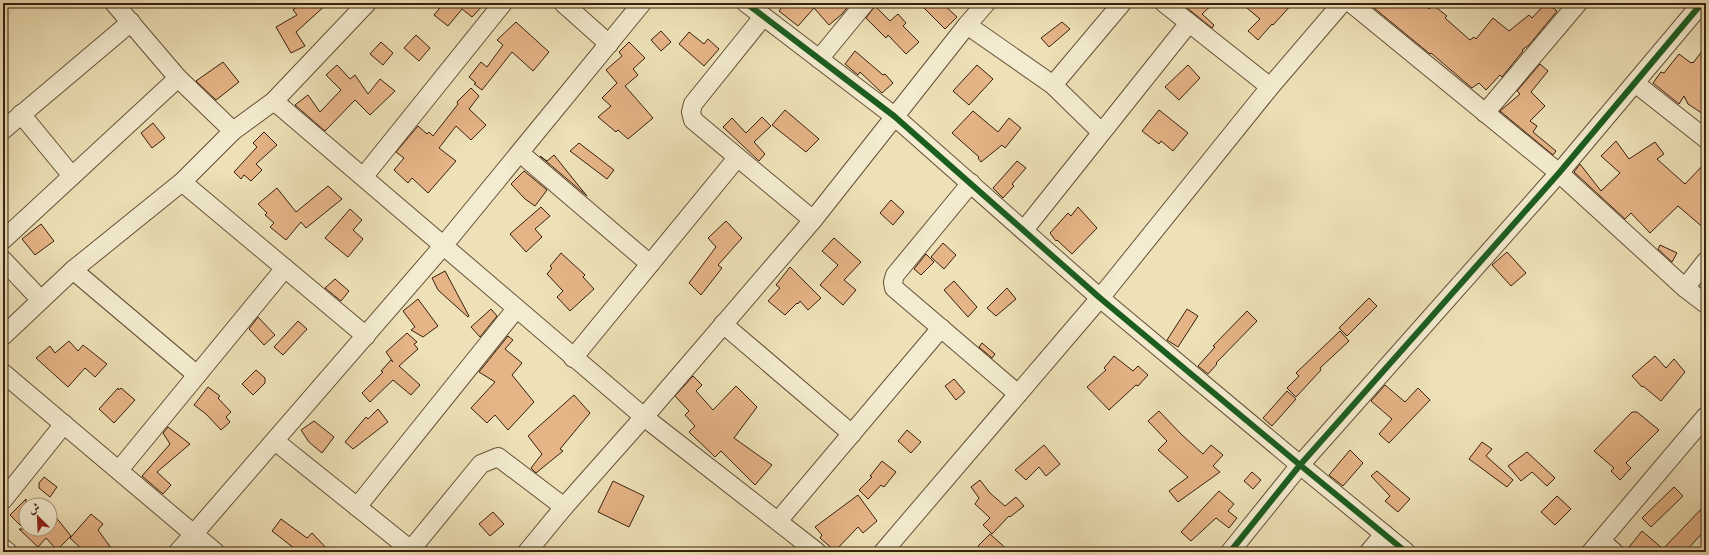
<svg xmlns="http://www.w3.org/2000/svg" width="1709" height="555" font-family="Cardo,Amiri,serif">
	<style>
		.building { fill: #e5b487; stroke: #39200e }
		.lines { fill: none; stroke-linecap: round; stroke-linejoin: round }
		.street-casing { stroke: #665038; stroke-width: 20 }
		.street { stroke: #f4ecd0; stroke-width: 18 }
		.cycleway-casing { stroke: #f4ecd0; stroke-width: 8 }
		.cycleway { stroke: #1b5e20; stroke-width: 6 }
	</style>
	<rect width="100%" height="100%" fill="#eee1b7"/>
	<filter id="stains"><feTurbulence type="fractalNoise" baseFrequency=".005" numOctaves="4"/><feColorMatrix values="0 0 0 0 .2 0 0 0 0 .09 0 0 0 0 .02 0 0 0 .5 -.17"/></filter>
	<radialGradient id="worn" r=".72"><stop offset=".6" stop-color="#630" stop-opacity="0"/><stop offset="1" stop-color="#630" stop-opacity=".3"/></radialGradient>
	<!-- building -->
	<g class="building">
		<path d="M301,3h5l3,5 8,-5h11l-32,29 9,14 -14,7 -15,-26 21,-12 -4,-5z"/>
		<path d="M444,3h41l-13,14 -10,-8 -14,17 -14,-11z"/>
		<path d="M785,3h66l-9,11 -13,11 -15,-17 -16,18 -19,-15z"/>
		<path d="M919,3h23l15,14 -12,12z"/>
		<path d="M1181,3h33l-12,11 12,11 -2,3z"/>
		<path d="M1241,3h20l5,5 5,-5h22l-20,22 -1,-1 -14,16 -10,-9 12,-12z"/>
		<path d="M1368,3h55l6,6 4,-4 14,11 -2,2 25,22 4,-3 2,2 17,-21 16,13 20,-16 3,3 14,-15 11,8 -28,34 -7,5 1,1 -21,26 -2,-2 -14,15 -7,-7 -7,5 -41,-35 -1,1z"/>
		<path d="M875,6l15,15 8,-7 8,9 -3,3 16,16 -13,12 -18,-19 -2,3 -20,-20z"/>
		<path d="M516,22l33,30 -16,19 -21,-19 -30,38 -8,-6 2,-1 -7,-6 12,-15 6,5 16,-22 -6,-5z"/>
		<path d="M1062,22l8,7 -21,18 -8,-9z"/>
		<path d="M661,31l10,11 -10,9 -10,-11z"/>
		<path d="M689,32l15,12 4,-5 11,10 -15,17 -25,-22z"/>
		<path d="M416,35l14,13 -11,13 -15,-13z"/>
		<path d="M381,42l12,11 -10,12 -13,-11z"/>
		<path d="M629,42l16,16 -12,11 5,6 -13,11 28,32 -25,21 -10,-9 -2,2 -18,-15 13,-11 -9,-8 15,-15 -11,-13 16,-14 -3,-4z"/>
		<path d="M1706,46v70l-18,-12 -4,-8 -5,8 -26,-21 8,-11 3,1 15,-19 12,9 1,-1 1,1z"/>
		<path d="M855,51l28,24 2,-1 8,9 -11,10 -22,-21 -2,3 -13,-11z"/>
		<path d="M223,62l16,20 -23,18 -20,-19z"/>
		<path d="M1540,64l8,7 -17,21 14,14 -15,15 7,5 -4,6 23,19 -3,4 -53,-44 20,-17 -3,-3z"/>
		<path d="M337,65l13,14 5,-4 13,19 12,-15 15,12 -25,24 -15,-15 -30,31 -30,-26 13,-10 12,17 21,-22 -15,-15z"/>
		<path d="M977,65l16,14 -24,26 -16,-14z"/>
		<path d="M1188,65l12,13 -21,22 -14,-13z"/>
		<path d="M471,88l8,8 -10,13 17,16 -15,15 -15,-14 -17,22 17,13 -28,32 -16,-15 -4,5 -14,-13 10,-12 -8,-6 22,-26 9,8 2,-2 4,4 25,-32 -1,-2z"/>
		<path d="M785,110l34,29 -13,13 -34,-27z"/>
		<path d="M1159,110l29,23 -15,18 -12,-10 -2,3 -17,-13z"/>
		<path d="M973,111l25,21 11,-14 12,10 -16,20 -3,-3 -21,17 -3,-4 1,-1 -27,-24z"/>
		<path d="M762,117l9,9 -17,16 11,12 -6,7 -36,-34 9,-9 14,15z"/>
		<path d="M153,123l12,15 -13,10 -11,-15z"/>
		<path d="M264,132l13,13 -21,19 6,6 -11,11 -7,-6 -3,4 -7,-7 23,-25 -4,-4z"/>
		<path d="M1616,141l13,18 26,-17 9,12 -7,5 28,25 21,-22v68l-28,-24 -28,27 -19,-20 -6,6 -51,-47 6,-8 21,27 19,-18 -19,-17z"/>
		<path d="M579,143l35,27 -7,9 -37,-28z"/>
		<path d="M554,155l24,30 9,11 -47,-40 7,5z"/>
		<path d="M1017,161l9,7 -14,16 2,2 -11,12 -10,-10z"/>
		<path d="M524,171l23,19 -12,16 -10,-7 -14,-15z"/>
		<path d="M328,186l14,13 -36,29 -5,-6 -15,18 -16,-13 4,-4 -9,-8 2,-2 -9,-9 19,-16 19,24z"/>
		<path d="M891,200l13,12 -11,13 -13,-12z"/>
		<path d="M541,207l9,9 -15,13 7,8 -16,15 -16,-18z"/>
		<path d="M1078,207l19,21 -25,26 -15,-14 -1,1 -6,-8 18,-20 3,3z"/>
		<path d="M350,209l12,11 -9,10 10,9 -15,18 -23,-19z"/>
		<path d="M726,221l16,17 -24,27 4,3 -21,27 -12,-12 27,-36 -8,-9z"/>
		<path d="M41,224l13,17 -19,14 -13,-16z"/>
		<path d="M834,238l27,24 -17,18 12,10 -13,15 -23,-20 18,-20 -16,-14z"/>
		<path d="M943,243l13,12 -12,14 -13,-12z"/>
		<path d="M1660,245l17,8 -5,9 -14,-13z"/>
		<path d="M1507,252l19,21 -15,13 -19,-21z"/>
		<path d="M561,253l24,22 -2,2 11,12 -24,22 -13,-14 6,-6 -16,-17 5,-6 -2,-2z"/>
		<path d="M926,254l8,8 -13,13 -7,-6z"/>
		<path d="M790,267l31,31 -13,12 -8,-9 -2,3 -1,-1 -12,12 -17,-14 12,-13 -4,-3z"/>
		<path d="M445,271l24,45 -1,1 -30,-27 -6,-12z"/>
		<path d="M335,279l14,12 -8,10 -16,-13z"/>
		<path d="M954,281l23,26 -9,10 -24,-27z"/>
		<path d="M1007,288l9,11 -20,17 -9,-8z"/>
		<path d="M1369,298l8,8 -30,30 -8,-8z"/>
		<path d="M418,299l20,27 -15,11 -12,-7 4,-3 -12,-16z"/>
		<path d="M491,309l6,7 -17,21 -9,-10z"/>
		<path d="M1187,309l11,7 -20,31 -11,-7z"/>
		<path d="M1247,311l10,10 -41,42 1,1 -9,10 -10,-8 17,-19 -2,-1z"/>
		<path d="M258,317l17,18 -11,10 -15,-16z"/>
		<path d="M298,321l9,8 -24,26 -9,-8z"/>
		<path d="M1340,331l9,10 -29,27 1,2 -25,27 -9,-9 12,-12 -3,-3z"/>
		<path d="M407,333l10,9 -3,2 4,5 -19,17 21,19 -9,10 -18,-15 -23,22 -8,-9 21,-21 -2,-1 10,-11 2,2 -7,-10z"/>
		<path d="M508,336l5,4 -8,9 17,14 -10,12 22,27 -26,28 -13,-15 -8,8 -16,-15 24,-26 -16,-10z"/>
		<path d="M69,341l9,10 5,-6 24,19 -12,13 -10,-9 -17,19 -32,-29 14,-12 5,7z"/>
		<path d="M982,343l13,11 -3,4 -13,-11z"/>
		<path d="M1114,356l19,15 5,-5 10,9 -10,11 -2,-1 -27,25 -22,-23 19,-17 -2,-2z"/>
		<path d="M1655,356l11,12 8,-9 11,13 -24,29 -18,-15 -1,1 -10,-11z"/>
		<path d="M256,370l9,8v5l-12,12 -11,-11z"/>
		<path d="M693,376l9,9 -6,6 17,19 23,-24 21,21 -23,31 38,27 -17,20 -34,-34 -6,6 -26,-25 6,-6 -10,-11 4,-4 -14,-15z"/>
		<path d="M954,379l11,13 -9,8 -11,-14z"/>
		<path d="M1385,385l20,17 13,-14 12,12 -41,43 -10,-9 13,-15 -21,-18z"/>
		<path d="M208,387l12,9 -2,2 13,14 -5,5 4,5 -9,8 -15,-16 -12,-9z"/>
		<path d="M118,388l1,2 2,-2 14,12 -21,23 -15,-14z"/>
		<path d="M1287,391l9,8 -24,27 -9,-8z"/>
		<path d="M574,395l16,18 -30,36 3,2 -27,22 -5,-5 11,-14 -14,-18z"/>
		<path d="M378,409l10,13 -35,27 -8,-7 21,-25 2,2z"/>
		<path d="M1159,411l22,23 22,20 8,-9 12,10 -10,11 7,6 -42,30 -9,-11 19,-14 -30,-27 9,-9 -19,-20z"/>
		<path d="M1632,412h5l22,18 -33,33 5,5 -11,12 -9,-9 3,-3 -20,-17z"/>
		<path d="M314,421l20,16 -12,16 -13,-11 -8,-12z"/>
		<path d="M168,427l22,17 -33,28 14,13 -8,9 -21,-18 28,-32 -7,-11z"/>
		<path d="M907,430l14,12 -10,11 -13,-12z"/>
		<path d="M1482,442l10,7 -6,7 27,24 -6,7 -38,-28z"/>
		<path d="M1044,445l16,19 -14,12 -7,-9 -13,13 -11,-10z"/>
		<path d="M1350,450l13,13 -20,23 -14,-11z"/>
		<path d="M1527,452l28,26 -8,8 -15,-14 -11,9 -13,-15z"/>
		<path d="M882,461l14,11 -12,15 -3,-2 -13,14 -9,-9 13,-13 -2,-1z"/>
		<path d="M1377,471l33,28 -12,13 -13,-11 5,-5 -19,-20z"/>
		<path d="M1252,472l9,8 -8,9 -9,-8z"/>
		<path d="M44,477l13,10 -7,10 -11,-9v-5z"/>
		<path d="M980,480l10,13 15,13 11,-9 8,9 -14,11 -1,-1 -17,18 -9,-9 7,-7 -15,-14 4,-6 -8,-11z"/>
		<path d="M613,481l31,15 -15,31 -31,-15z"/>
		<path d="M1674,487l9,9 -32,31 -9,-9z"/>
		<path d="M1219,491l15,13 -6,7 9,7 -8,10 -13,-10 -25,23 -10,-9z"/>
		<path d="M858,495l19,26 -14,12 -5,-6 -23,24 -15,-13 2,-3 -7,-8z"/>
		<path d="M1557,496l14,13 -16,16 -14,-13z"/>
		<path d="M26,499v30h24v-19l21,26 -14,14 -11,-12 -8,9 -19,-18h5l-14,-14z"/>
		<path d="M1706,504v25l-21,23h-60l17,-21 21,18z"/>
		<path d="M493,512l11,12 -14,12 -11,-12z"/>
		<path d="M91,514l12,10 -5,6 16,22h-29l-15,-14z"/>
		<path d="M281,519l26,19 5,-5 18,19h-31l-27,-21z"/>
		<path d="M990,534l20,18h-26l-6,-6z"/>
	</g>
	<g class="lines">
		<!-- street casing -->
		<g class="street-casing">
			<g id="street">
				<path d="M114,3l64,75 55,53"/>
				<path d="M563,3l46,41"/>
				<path d="M746,3l148,113 206,182 200,167 106,87"/>
				<path d="M1164,3l106,84"/>
				<path d="M1351,3l208,170 126,115 21,16"/>
				<path d="M763,17l-70,87 -2,8 2,8 120,100"/>
				<path d="M967,25l86,60 48,47"/>
				<path d="M819,59l46,-56"/>
				<path d="M1635,83l71,56"/>
				<path d="M1053,85l69,-82"/>
				<path d="M274,101l370,316 173,135"/>
				<path d="M1485,113l93,-110"/>
				<path d="M21,114l51,62"/>
				<path d="M3,130l128,-108"/>
				<path d="M520,153l130,111"/>
				<path d="M364,176l139,-173"/>
				<path d="M182,182l184,154"/>
				<path d="M971,183l-76,92 -2,7 1,6 124,106"/>
				<path d="M1024,230l165,-207"/>
				<path d="M3,240l175,-162"/>
				<path d="M3,260l37,39"/>
				<path d="M73,270l124,105"/>
				<path d="M1685,288l21,-27"/>
				<path d="M723,324l129,110"/>
				<path d="M3,336l70,-66 109,-88 51,-51 41,-30 93,-98"/>
				<path d="M573,358l164,-200"/>
				<path d="M3,373l212,179"/>
				<path d="M275,441l136,109"/>
				<path d="M119,470l166,-202"/>
				<path d="M3,500l61,-76"/>
				<path d="M357,507l159,-198"/>
				<path d="M778,521l163,-193"/>
				<path d="M1601,541l13,11"/>
				<path d="M3,548l5,4"/>
				<path d="M178,552l265,-306 199,-243"/>
				<path d="M409,552l72,-88 17,-7 66,50"/>
				<path d="M527,552l37,-45 86,-97 163,-190 154,-195 19,-22"/>
				<path d="M883,552l217,-254 170,-211 72,-84"/>
				<path d="M1230,552l70,-87 259,-292 143,-170"/>
				<path d="M1369,552l15,-18"/>
				<path d="M1591,552l115,-136"/>
			</g>
		</g>
		<!-- street -->
		<use href="#street" class="street"/>
		<!-- cycleway casing -->
		<g class="cycleway-casing">
			<g id="cycleway">
				<path d="M746,3l148,113 206,182 200,167 106,87"/>
				<path d="M1230,552l70,-87 259,-292 143,-170"/>
			</g>
		</g>
		<!-- cycleway -->
		<use href="#cycleway" class="cycleway"/>
	</g>
	<!-- margin -->
	<rect width="1709" height="555" fill="none" stroke="#eee1b7" stroke-width="16"/>
	<rect x="4" y="4" width="1701" height="547" fill="none" stroke="#39200e" stroke-width="2"/>
	<rect x="8" y="8" width="1693" height="539" fill="none" stroke="#39200e"/>
	<!-- north arrow -->
	<g transform="translate(38 517) rotate(336)"><circle r="19" fill="#f4ecd0" stroke="#a99a82"/>
	<path d="M0-3L7 15L0 10L-7 15Z" fill="#8f2418"/>
	<text y="-6" font-size="11" font-weight="bold" text-anchor="middle" fill="#39200e">ش</text>
	</g>
	<rect width="100%" height="100%" filter="url(#stains)"/>
	<rect width="100%" height="100%" fill="url(#worn)"/>
</svg>
